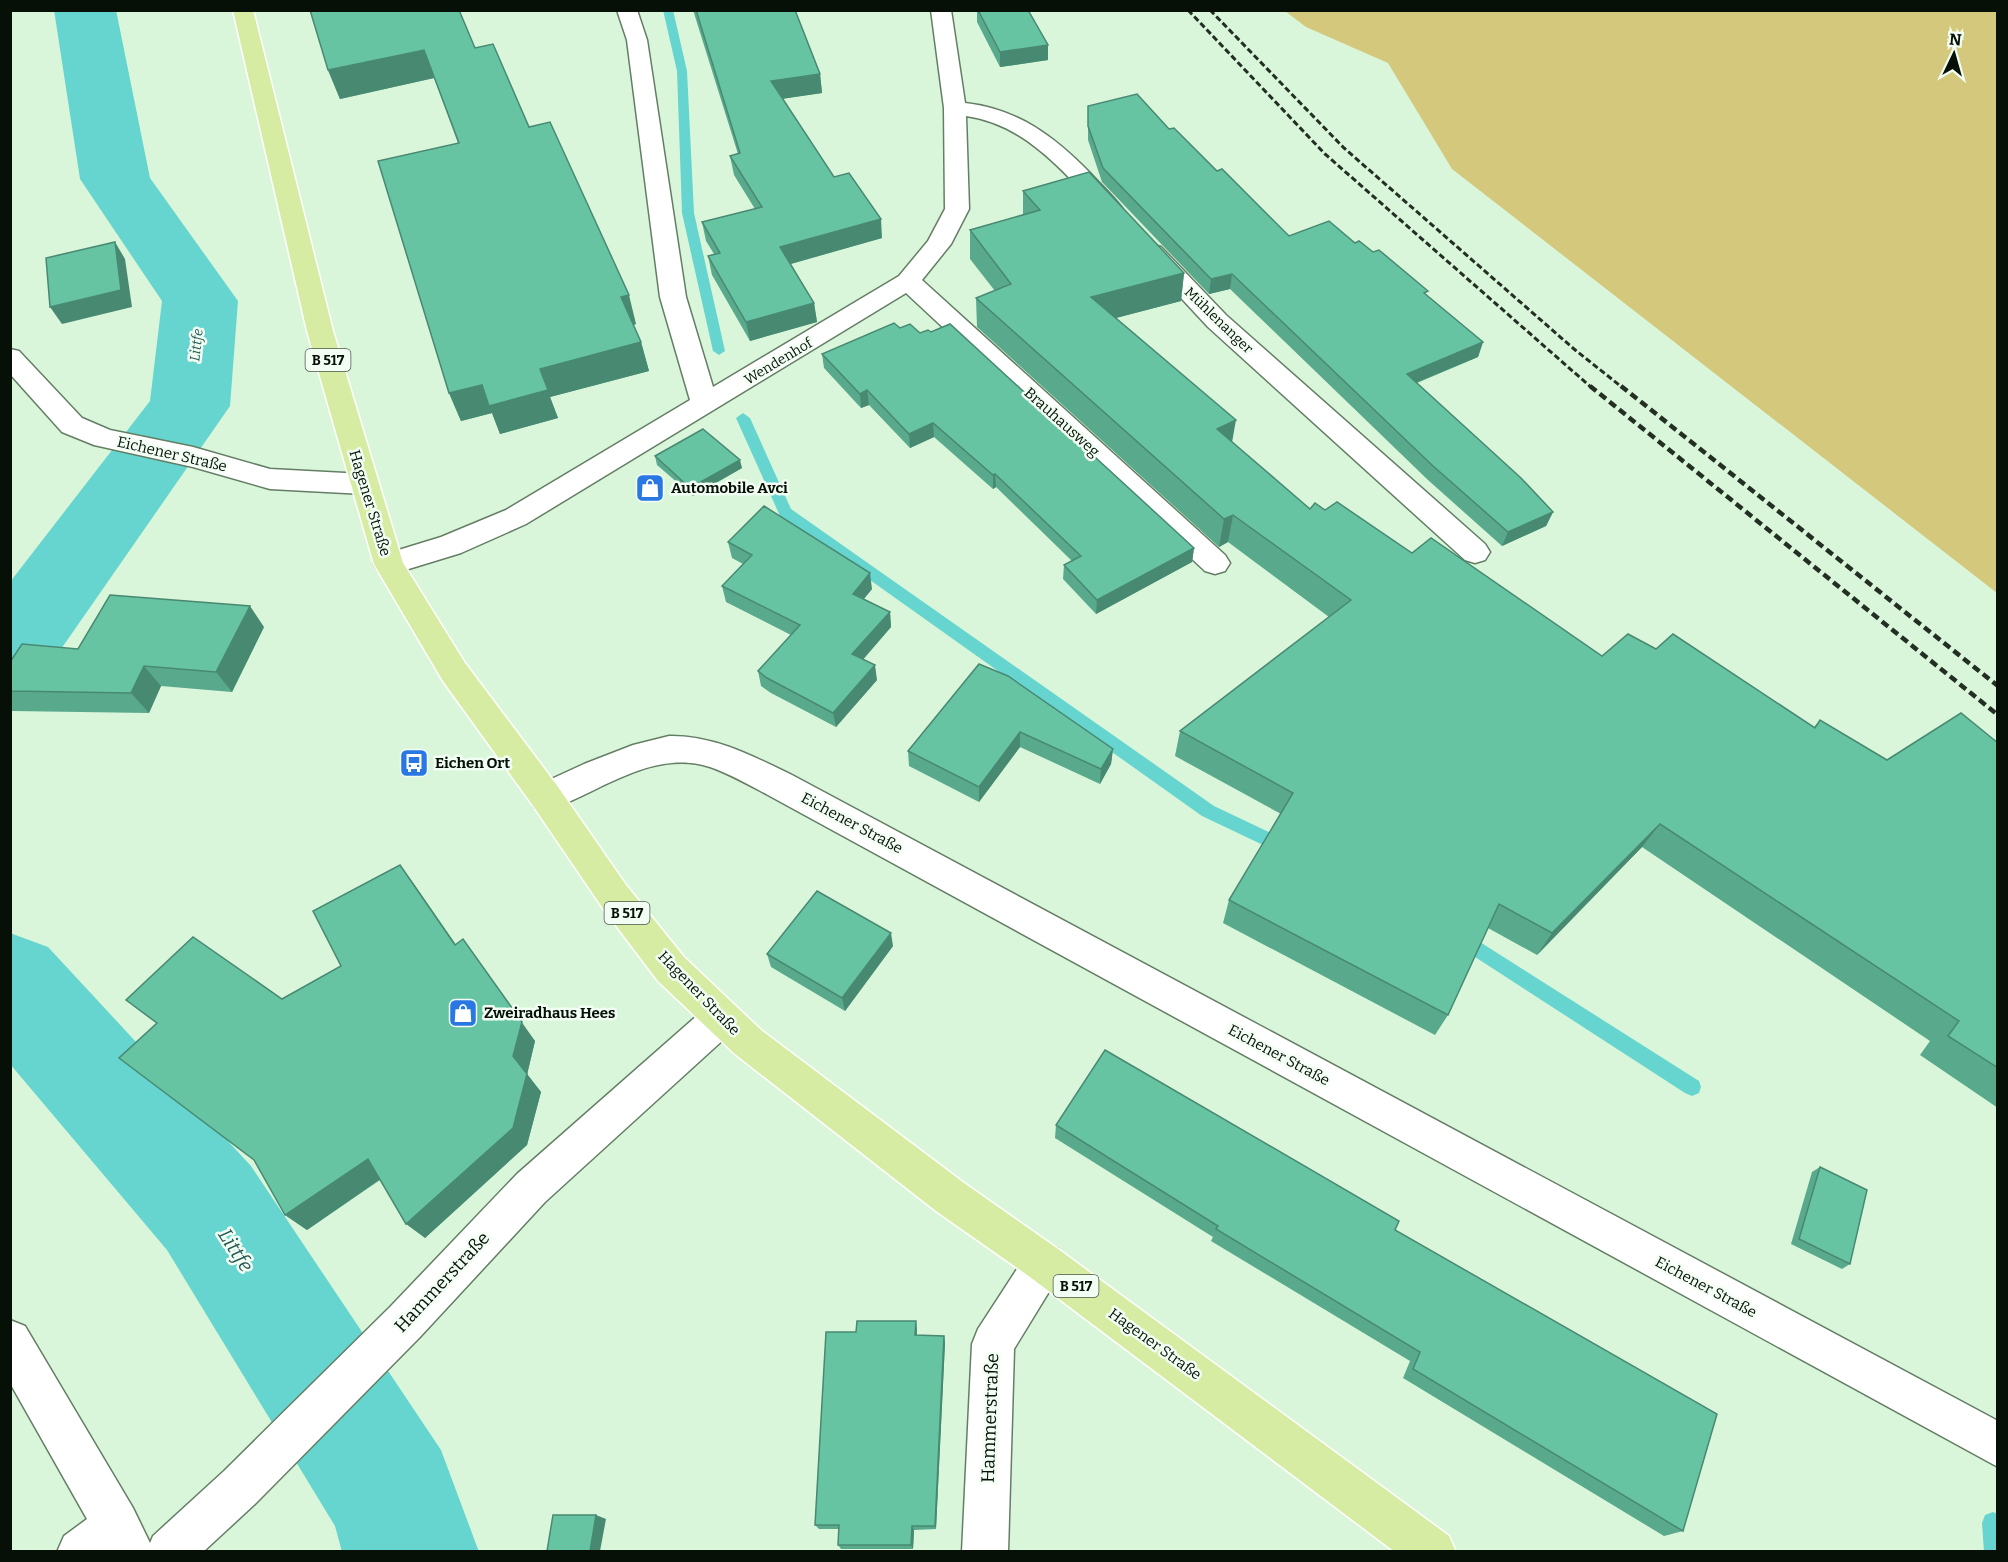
<svg xmlns="http://www.w3.org/2000/svg" width="2008" height="1562" font-family="Bitter,serif">
	<style>
		.green { fill: #d3c87c }
		.lines { fill: none; stroke-linecap: round; stroke-linejoin: round }
		.stream { fill: #66d5cf; fill-rule: evenodd }
		.river { fill: #66d5cf; fill-rule: evenodd }
		.minor-casing { stroke: #647e65; stroke-width: 3 }
		.major-casing { stroke: #fff; stroke-width: 3 }
		.minor { fill: #fff; fill-rule: evenodd }
		.major { fill: #d6eca3; fill-rule: evenodd }
		.rail-far1 { stroke: #242f24; stroke-width: 3; stroke-dasharray: 6 3; stroke-linecap: butt }
		.rail { stroke: #242f24; stroke-width: 4.5; stroke-dasharray: 8 4.5; stroke-linecap: butt }
		.wall { fill: #59a98c }
		.shaded-wall { fill: #488972 }
		.building { fill: #67c4a3; stroke: #488972; stroke-width: 1.5 }
		.labels { text-anchor: middle; stroke-width: 5; stroke-linejoin: round; paint-order: stroke }
		.far-street-label { font-size: 14px; fill: #071007; stroke: #f2fef3 }
		.far-water-label { font-size: 14px; font-style: italic; fill: #285856; stroke: #f2fef3 }
		.shield { fill: #f2fef3; stroke: #4e574e; stroke-width: 1.5 }
		.shield-label { font-size: 14px; font-weight: bold; fill: #071007 }
		.street-label { font-size: 15px; fill: #071007; stroke: #f2fef3 }
		.poi-label { font-size: 15px; font-weight: bold; fill: #071007; stroke: #f2fef3; text-anchor: start }
		.near-street-label { font-size: 18px; fill: #071007; stroke: #f2fef3 }
		.near-water-label { font-size: 20px; font-style: italic; fill: #285856; stroke: #f2fef3 }
	</style>
	<rect width="100%" height="100%" fill="#daf6da"/>
	<!-- green -->
	<path class="green" d="M1285,11h712v582l-545,-424 -64,-106 -82,-36z"/>
	<g class="lines">
		<!-- stream -->
		<g class="stream">
			<path d="M663,10h10l14,61 7,142 31,138 -6,4 -6,-4 -31,-138 -5,-142z"/>
			<path d="M743,413l7,5 41,91 423,297 78,37 3,5 -3,5 -6,2 -6,-2 -78,-37 -422,-300 -44,-98z"/>
			<path d="M1461,930l238,151 2,6 -2,6 -7,3 -7,-3 -230,-149 -3,-6 3,-6z"/>
			<path d="M1993,1512l5,2v38h-14l-2,-29 3,-8z"/>
		</g>
		<!-- river -->
		<g class="river">
			<path d="M54,10h62l34,168 88,123 -8,105 -187,269 -33,11v-104l140,-181 12,-100 -82,-122z"/>
			<path d="M10,933l38,14 203,219 190,284 38,102h-137l-7,-26 -168,-276 -157,-186z"/>
		</g>
		<!-- minor casing -->
		<g class="minor-casing">
			<g id="minor">
				<path d="M617,10h20l10,30 39,257 27,90 186,-111 29,-35 17,-32 -1,-101 -13,-98h20l14,93c53,6 89,33 126,71 10,11 22,22 31,34l-4,5h-16c-38,-41 -77,-89 -136,-97l3,93 -18,35 -29,36 303,275 5,8 -5,8 -10,3 -10,-3 -299,-278 -380,231 -65,29 -72,22 -10,-3 -5,-8 5,-8 62,-19 65,-27 184,-110 -30,-103 -33,-257z"/>
				<path d="M1152,245l9,2 65,68 259,229 5,8 -5,8 -10,3 -10,-3 -257,-233 -65,-70 -3,-5 3,-5z"/>
				<path d="M10,349l9,2 63,67 28,12 83,17 77,22 94,5 10,3 4,7 -4,7 -10,3 -94,-5 -77,-22 -99,-22 -32,-13 -52,-58z"/>
				<path d="M669,736c44,-1 84,20 123,39l1206,646v46l-1230,-672c-19,-10 -38,-21 -58,-28 -58,-19 -111,26 -164,44l-12,-4 -5,-10 5,-10 50,-23 49,-19z"/>
				<path d="M721,1001l13,5 5,12 -5,12 -189,172 -125,135 -164,166 -53,49h-146l7,-16 23,-17 -77,-136v-63l15,6 108,182 17,35 3,-7 71,-65 166,-164 127,-133 191,-168z"/>
				<path d="M1044,1243l14,6 6,14 -6,14 -44,72 -6,203h-46l10,-208 6,-15 52,-80z"/>
			</g>
		</g>
		<!-- major casing -->
		<g class="major-casing">
			<path id="major" d="M233,10h20l80,321 70,232 62,100 93,124 68,98 58,72 77,73 203,153 94,66 391,287 7,16h-61l-365,-275 -94,-66 -201,-157 -77,-73 -56,-74 -68,-100 -91,-126 -69,-117 -67,-233z"/>
		</g>
		<!-- minor -->
		<use href="#minor" class="minor"/>
		<!-- major -->
		<use href="#major" class="major"/>
		<!-- rail-far1 -->
		<g class="rail-far1">
			<path d="M1188,10l137,144 267,234"/>
			<path d="M1210,10l134,138 230,201 49,39"/>
		</g>
		<!-- rail -->
		<g class="rail">
			<path d="M1590,386l408,329"/>
			<path d="M1621,386l377,300"/>
		</g>
	</g>
	<!-- wall -->
	<g class="wall">
		<path d="M693,10h102l25,64 2,19 -40,6 52,78 48,61 -91,26 23,39 3,19 -67,19 -38,-66 -4,-19 6,-2 -8,-13 -4,-19 53,-13 -21,-34 -4,-19 8,-2z"/>
		<path d="M977,10h51l20,50 -48,7 -23,-45z"/>
		<path d="M475,48l54,79 107,197 -3,1 8,17 8,29 -99,26 8,21 -58,16 -8,-21 -31,8 -12,-28 9,-250 -24,-65 -94,21 -12,-29z"/>
		<path d="M1088,106l81,23 48,42 72,65 66,7 72,52 56,47 -5,15 -61,26 136,129 -7,14 -44,20 -74,-66 -198,-191 -21,5 -107,-112 -14,-42z"/>
		<path d="M1023,191l161,82 -3,28 -65,17 116,124 78,67 15,1 87,43 190,103 54,-7 158,78 6,-7 67,40 111,-17v365l-78,-53 10,-14 -288,-194 -105,108 -49,-27 -40,87 -13,20 -212,-112 6,-23 52,-86 -106,-58 5,-25 149,-114 -101,-75 -9,5 -242,-220 -1,-29 19,-7 -25,-32v-29l53,-15z"/>
		<path d="M900,328l20,5 274,215 -2,14 -96,52 -33,-35 1,-14 8,-4 -76,-74 -3,2 -59,-52 -24,11 -41,-43 -8,3 -37,-40 -2,-14z"/>
		<path d="M655,456l87,12 -49,28 -36,-31z"/>
		<path d="M728,542l144,47 -8,10 26,13 1,15 -28,32 14,21 -41,47 -65,-34 -10,-7 -3,-15 33,-36 -65,-33 -4,-16 21,-22 -11,-6z"/>
		<path d="M264,627l-32,65 -71,-6 -12,27 -137,-2 -2,-2v-47l68,-13z"/>
		<path d="M979,664l134,85 -2,15 -11,20 -80,-37 -41,55 -70,-36 -1,-15z"/>
		<path d="M400,865l55,79 80,97 -8,33 14,18 -14,53 -102,93 -45,-58 -73,50 -22,-15 -31,-55 -98,-137 -30,-23 156,-1 59,-33z"/>
		<path d="M893,946l-48,65 -74,-44 -4,-13z"/>
		<path d="M1056,1125l339,105 288,301 -19,5 -261,-158 7,-17 -199,-120 2,-4 -158,-99z"/>
		<path d="M1820,1167l30,97 -8,5 -51,-25 21,-72z"/>
		<path d="M917,1329v6l27,1 1,7 -9,186 -22,1 -1,19h-72l-3,-4v-16h-19l-4,-4 41,-193z"/>
	</g>
	<!-- shaded-wall -->
	<g class="shaded-wall">
		<path d="M1048,45v15l-48,7v-15z"/>
		<path d="M424,50l10,28 -94,21 -12,-29z"/>
		<path d="M820,74l2,19 -49,7 -2,-19z"/>
		<path d="M881,219l1,19 -99,28 -3,-19z"/>
		<path d="M115,242l10,17 7,48 -70,17 -12,-17z"/>
		<path d="M1184,273l-3,28 -92,24 2,-28z"/>
		<path d="M1232,274l-2,15 -21,5 2,-15z"/>
		<path d="M629,295l7,29 -7,2 -8,-29z"/>
		<path d="M814,303l3,19 -67,19 -4,-19z"/>
		<path d="M641,342l8,29 -99,26 8,21 -58,16 -8,-21 -31,8 -12,-28z"/>
		<path d="M1483,342l-5,15 -75,31 4,-14z"/>
		<path d="M867,390l2,15 -8,3 -1,-14z"/>
		<path d="M1236,420l-5,28 -14,-19z"/>
		<path d="M933,423l1,14 -24,11 -1,-14z"/>
		<path d="M740,460l2,8 -49,28 -3,-8z"/>
		<path d="M995,474l1,13 -3,2v-14z"/>
		<path d="M1553,512l-7,14 -44,20 6,-14z"/>
		<path d="M1233,515l-5,27 -9,5 5,-28z"/>
		<path d="M1194,548l-2,14 -96,52 1,-14z"/>
		<path d="M870,573l2,16 -17,20 -2,-15z"/>
		<path d="M250,606l14,21 -32,65 -16,-20z"/>
		<path d="M890,612l1,15 -36,42 -3,-15z"/>
		<path d="M875,665l2,15 -41,47 -3,-14z"/>
		<path d="M144,666l17,20 -12,27 -18,-20z"/>
		<path d="M1020,732v15l-41,55v-15z"/>
		<path d="M1113,749l-2,15 -11,20 1,-15z"/>
		<path d="M1660,824l-18,23 -105,108 15,-22z"/>
		<path d="M400,865l16,22 54,78 -15,-20z"/>
		<path d="M891,933l2,13 -48,65 -3,-13z"/>
		<path d="M463,939l72,102 -8,34 -14,-19z"/>
		<path d="M527,1074l14,18 -14,53 -102,93 -19,-14z"/>
		<path d="M368,1159l18,16 -79,55 -22,-15z"/>
		<path d="M916,1321l1,8 -1,14 -1,-8z"/>
		<path d="M944,1336l1,7 -9,186 -1,-3z"/>
		<path d="M596,1515l10,4 -6,32h-10z"/>
		<path d="M912,1526l2,4 -1,19 -2,-4z"/>
	</g>
	<!-- building -->
	<g class="building">
		<path d="M310,10h149l16,38 18,-4 36,83 21,-5 79,173 -8,2 20,45 -101,27 8,21 -59,16 -7,-21 -33,8 -71,-232 81,-18 -35,-93 -96,20z"/>
		<path d="M696,10h99l25,64 -49,7 63,96 15,-4 32,46 -101,28 34,56 -68,19 -38,-66 12,-3 -18,-31 60,-15 -32,-51 10,-3z"/>
		<path d="M978,10h50l20,35 -48,7z"/>
		<path d="M1137,94l32,35 5,-1 43,43 5,-2 67,67 40,-15 26,22 4,-2 14,11 6,-2 49,41 -4,2 59,49 -76,32 114,104 32,34 -45,20 -75,-66 -201,-192 -21,5 -108,-111 -15,-42v-20z"/>
		<path d="M1089,172l95,101 -93,24 145,123 -19,9 93,80 5,-6 10,7 12,-8 75,51 19,-15 171,118 26,-22 28,15 17,-15 142,94 5,-8 67,40 74,-47 37,30v325l-50,-32 11,-15 -299,-197 -108,109 -53,-29 -51,111 -219,-115 64,-107 -113,-62 171,-131 -118,-85 -9,4 -248,-221 35,-14 -41,-54 70,-20 -17,-19z"/>
		<path d="M115,242l6,48 -71,17 -4,-49z"/>
		<path d="M894,323l6,5 10,-4 10,9 8,-3 3,2 19,-8 244,224 -97,52 -33,-35 17,-9 -86,-82 -2,1 -60,-52 -24,11 -42,-44 -7,4 -38,-40z"/>
		<path d="M703,429l37,31 -50,28 -35,-32z"/>
		<path d="M764,506l106,67 -17,21 37,18 -38,42 23,11 -42,48 -66,-35 -9,-7 42,-46 -78,-39 30,-31 -24,-13z"/>
		<path d="M110,595l140,11 -34,66 -72,-6 -13,27 -121,-2v-29l12,-18 56,5z"/>
		<path d="M979,664l29,12 105,73 -12,20 -81,-37 -41,55 -71,-36z"/>
		<path d="M400,865l55,80 8,-6 59,83 -9,34 14,18 -14,54 -107,96 -38,-65 -83,56 -31,-55 -135,-102 38,-35 -31,-23 67,-63 89,62 59,-33 -28,-55z"/>
		<path d="M817,891l74,42 -49,65 -75,-44z"/>
		<path d="M1105,1050l294,171 -4,9 322,184 -34,117 -270,-162 7,-17 -204,-123 2,-3 -162,-101z"/>
		<path d="M1820,1167l47,23 -17,74 -51,-25z"/>
		<path d="M857,1321h59l-1,14 29,1 -9,190h-23l-1,19h-73l1,-20h-24l11,-193h30z"/>
		<path d="M553,1515h43l-6,36h-43z"/>
	</g>
	<!-- icons -->
	<defs>
		<g id="shop-square" transform="scale(1.5)"><rect x="-9" y="-9" width="18" height="18" rx="4" fill="#2877e2" stroke="#f2fef3"/><path d="M-5-2.5h2.3a2.7 3.5 0 0 1 5.4 0H5L5.5 6h-11ZM-1.5-2.5h3a1.5 2.3 0 0 0-3 0Z" fill="#fff"/></g>
		<g id="bus-square" transform="scale(1.5)"><rect x="-9" y="-9" width="18" height="18" rx="4" fill="#2877e2" stroke="#f2fef3"/><path d="M-5-6H5V4H4V6H2V4H-2V6H-4V4H-5ZM-3.5-4V0h7V-4ZM-3.5 1.2v1.5H-2V1.2ZM2 1.2v1.5H3.5V1.2Z" fill="#fff"/></g>
	</defs>
	<g fill-rule="evenodd">
		<use href="#shop-square" x="650" y="488"/>
		<use href="#bus-square" x="414" y="763"/>
		<use href="#shop-square" x="463" y="1013"/>
	</g>
	<g class="labels">
		<!-- far-street labels -->
		<g class="far-street-label">
			<text transform="translate(1219 320) rotate(44)" y="5">Mühlenanger</text>
			<text transform="translate(778 361) rotate(-31)" y="5">Wendenhof</text>
		</g>
		<!-- far-water labels -->
		<g class="far-water-label">
			<text transform="translate(196 345) rotate(-84)" y="5">Littfe</text>
		</g>
		<!-- shield labels -->
		<g class="shield">
			<rect x="305.5" y="349" width="45" height="22" rx="4.5"/>
			<rect x="604.5" y="902" width="45" height="22" rx="4.5"/>
			<rect x="1053.5" y="1275" width="45" height="22" rx="4.5"/>
		</g>
		<g class="shield-label">
			<text x="328" y="365">B 517</text>
			<text x="627" y="918">B 517</text>
			<text x="1076" y="1291">B 517</text>
		</g>
		<!-- street labels -->
		<g class="street-label">
			<text transform="translate(1062 422) rotate(42)" y="5">Brauhausweg</text>
			<text transform="translate(172 454) rotate(13)" y="5">Eichener Straße</text>
			<text transform="translate(370 503) rotate(73)" y="5">Hagener Straße</text>
			<text transform="translate(852 823) rotate(28)" y="5">Eichener Straße</text>
			<text transform="translate(699 993) rotate(46)" y="5">Hagener Straße</text>
			<text transform="translate(1279 1055) rotate(28)" y="5">Eichener Straße</text>
			<text transform="translate(1706 1287) rotate(28)" y="5">Eichener Straße</text>
			<text transform="translate(1155 1344) rotate(36)" y="5">Hagener Straße</text>
		</g>
		<!-- poi labels -->
		<g class="poi-label">
			<text x="671" y="493">Automobile Avci</text>
			<text x="435" y="768">Eichen Ort</text>
			<text x="484" y="1018">Zweiradhaus Hees</text>
		</g>
		<!-- near-street labels -->
		<g class="near-street-label">
			<text transform="translate(442 1282) rotate(-47)" y="6">Hammerstraße</text>
			<text transform="translate(990 1418) rotate(-88)" y="6">Hammerstraße</text>
		</g>
		<!-- near-water labels -->
		<g class="near-water-label">
			<text transform="translate(236 1250) rotate(57)" y="7">Littfe</text>
		</g>
	</g>
	<!-- border -->
	<rect width="2008" height="1562" fill="none" stroke="#071007" stroke-width="24"/>
	<!-- north arrow -->
	<g transform="translate(1954 54) rotate(5)" stroke="#f2fef3" stroke-width="4.5" paint-order="stroke">
	<path d="M0-4.5L10 22L0 15L-10 22Z" fill="#071007"/>
	<text y="-9" font-size="16" font-weight="bold" text-anchor="middle" fill="#071007">N</text>
	</g>
</svg>
